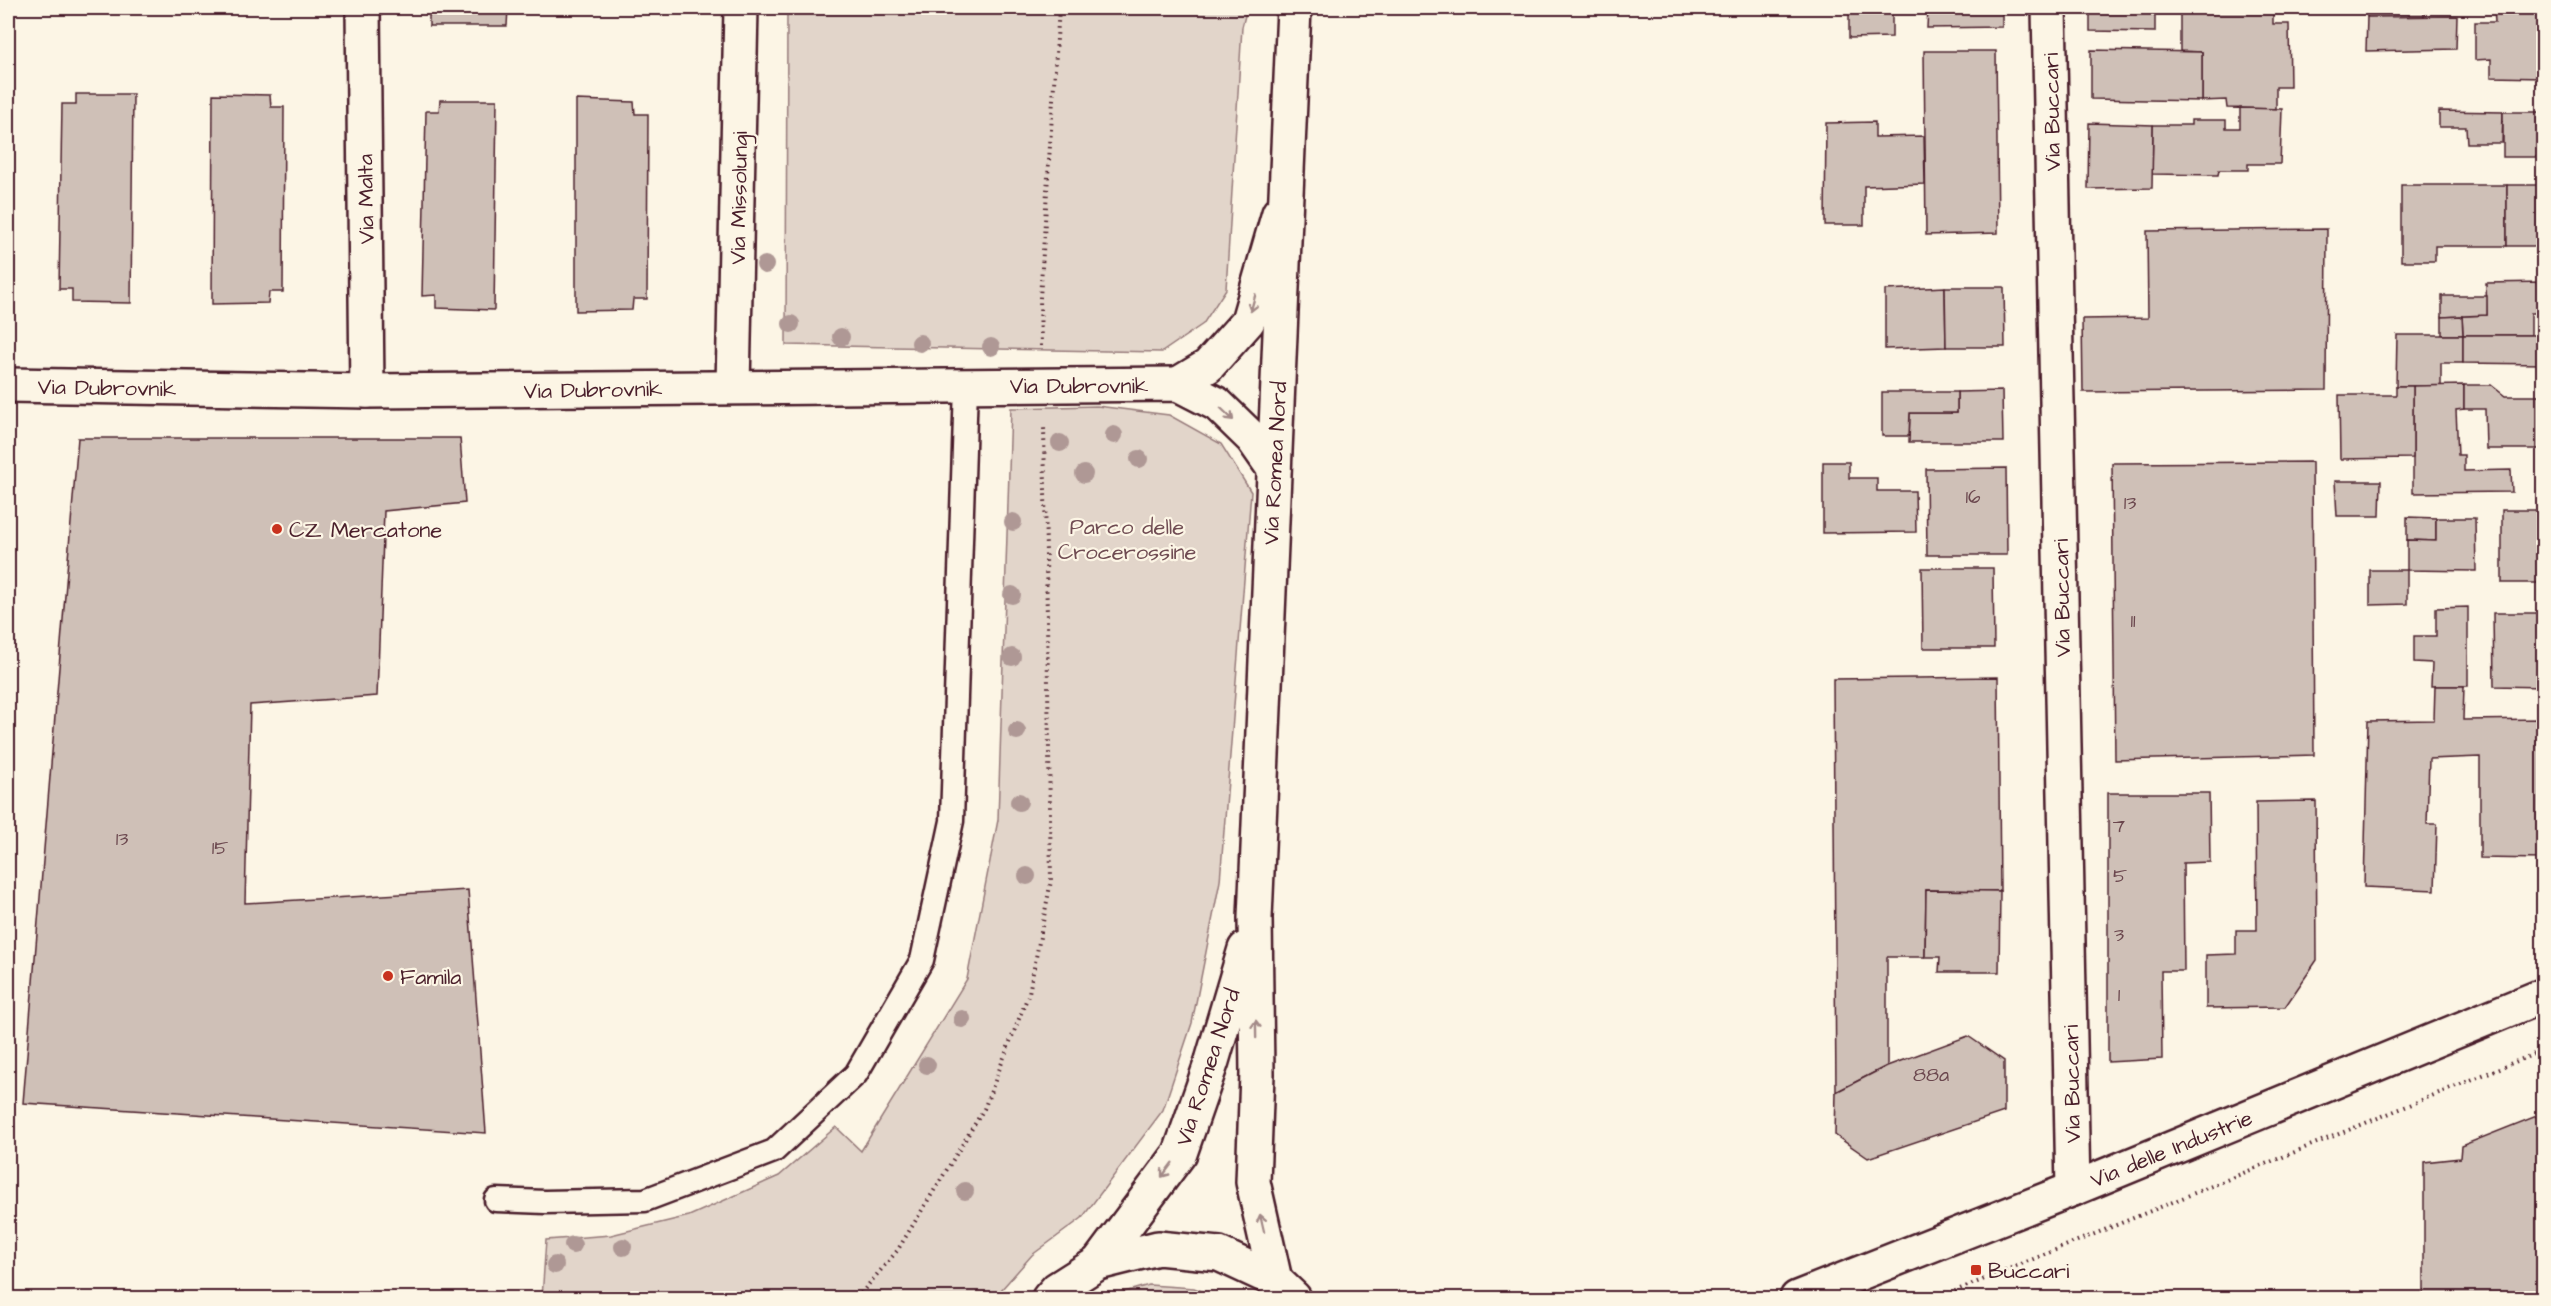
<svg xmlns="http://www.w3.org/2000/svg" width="2551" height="1306" font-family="'Architects Daughter',sans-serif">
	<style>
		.green { fill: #e2d5ca; stroke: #967a7a; stroke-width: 1.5 }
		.building { fill: #cfc0b7; stroke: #4a1f2b; stroke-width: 1.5 }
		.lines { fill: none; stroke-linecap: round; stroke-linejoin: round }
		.service-casing { stroke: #4a1f2b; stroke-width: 27 }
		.minor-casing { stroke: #4a1f2b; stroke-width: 38 }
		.tertiary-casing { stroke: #4a1f2b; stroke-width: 38 }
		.path { stroke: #4a1f2b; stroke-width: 4; stroke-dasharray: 1.5 4.5; stroke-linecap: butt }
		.service { stroke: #fcf5e5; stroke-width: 22 }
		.minor { stroke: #fcf5e5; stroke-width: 33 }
		.tertiary { stroke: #fcf5e5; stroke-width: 33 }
		.tree { fill: #af9895 }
		.oneway { stroke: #a38a88 }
		.poi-dot { fill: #c8321e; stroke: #fcf5e5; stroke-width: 2 }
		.labels { text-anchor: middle; stroke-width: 4.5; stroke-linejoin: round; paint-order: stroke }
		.number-label { font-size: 20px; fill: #6b474e }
		.street-label { font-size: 22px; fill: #4a1f2b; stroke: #fcf5e5 }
		.park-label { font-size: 22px; fill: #704c53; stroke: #fcf5e5 }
		.poi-label { font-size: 22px; fill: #4a1f2b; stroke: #fcf5e5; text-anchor: start }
	</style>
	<rect width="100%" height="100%" fill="#fcf5e5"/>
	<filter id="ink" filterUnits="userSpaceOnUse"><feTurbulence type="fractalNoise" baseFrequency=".0167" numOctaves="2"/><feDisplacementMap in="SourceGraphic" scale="12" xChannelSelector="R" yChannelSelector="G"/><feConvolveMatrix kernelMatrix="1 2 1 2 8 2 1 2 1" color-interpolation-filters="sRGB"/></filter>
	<g filter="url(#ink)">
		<!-- green -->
		<g class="green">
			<path d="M787,8h460l-5,19 -16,262 -23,35 -41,28 -376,-7z"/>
			<path d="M1097,406l72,9 52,29 30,48 -31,389 -28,142 -29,87 -81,108 -50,37 -38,43h-452l4,-58 65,-5 78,-19 90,-40 57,-49 25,24 106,-172 31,-159 13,-412z"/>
			<path d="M1149,1285l45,3 26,10h-117z"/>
		</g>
		<!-- building -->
		<g class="building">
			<path d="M429,8h79l-1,18h-78z"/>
			<path d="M1827,8h65v29l-43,1v-30z"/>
			<path d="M1928,8h74v19l-75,1z"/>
			<path d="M2090,8h65v24l-65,-1z"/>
			<path d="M2180,8h93v16h16l1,63h-14v22l-49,-1 -1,-8 -24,1v-49l-22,-1z"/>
			<rect x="2367" y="8" width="57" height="9"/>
			<path d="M2494,8h50v70l-53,-1v-18l-16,1v-38h20z"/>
			<path d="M2457,16l-1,33 -90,2 1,-34z"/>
			<path d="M2091,50l111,2v49l-111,-2z"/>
			<path d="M1924,51h72l2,182 -72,2z"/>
			<path d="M76,94h57l-2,209 -59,-1v-13h-13l3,-185h14z"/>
			<path d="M213,94l57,1 1,12h13l-1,185h-14l-1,11 -56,1z"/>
			<path d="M440,100h57l-3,210 -58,-2v-13l-14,1 4,-185h13z"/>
			<path d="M576,100l58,2 1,12h13l-1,185h-14l-1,11 -56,1z"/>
			<path d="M2240,108l42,1 -2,55h-32v6h-29l-1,5 -66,-1 1,-49h38v-5h35v8h14z"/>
			<path d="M2439,111l64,1 -1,31h-35l-1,-16h-27z"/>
			<rect x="2503" y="112" width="41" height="45"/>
			<path d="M1875,122v15l49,-1 1,48 -61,2v39h-39l1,-102z"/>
			<path d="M2089,123l64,2 -1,63 -64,1z"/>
			<path d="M2401,185h106v61h-72v15h-34z"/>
			<rect x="2507" y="185" width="37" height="61"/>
			<path d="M2327,229l-1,161 -243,2 -1,-73 66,-1 -1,-87z"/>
			<path d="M2544,282v31h-13v22h-68l-1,-19 25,-1 -1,-32z"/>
			<path d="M1945,287l1,60 -61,2v-59z"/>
			<path d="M1945,287h59l1,60h-59z"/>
			<path d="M2442,296h45v19l-45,2z"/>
			<path d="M2462,316l1,19h-21v-18z"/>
			<path d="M2397,335h66v28h-22v23h-45z"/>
			<path d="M2463,335h81v29l-81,-1z"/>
			<path d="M2464,385v24l-8,1 2,45h6v16l47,-1 1,22 -99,1v-107z"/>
			<path d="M2464,385h27l14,11h39v53h-58l-1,-40h-21z"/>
			<path d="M2396,386h17v72l-73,1 -1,-64h57z"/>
			<path d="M2002,391l1,51h-94l1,-29h47v-21z"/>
			<path d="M1882,392h75v21h-47l-1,23h-27z"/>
			<path d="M78,438h382l5,65 -81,8 -7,185 -127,9 -5,198 223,-13 18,243 -463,-30z"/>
			<path d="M1823,462h26v16h28v13h38l1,41 -93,1z"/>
			<path d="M2312,462l2,293 -199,5 -3,-297z"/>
			<path d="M2006,468l1,87h-80l-1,-86z"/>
			<path d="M2335,481h46l-1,35h-43z"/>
			<rect x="2502" y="510" width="42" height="73"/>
			<path d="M2407,517l29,1v23l-29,-1z"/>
			<path d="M2436,518h39l1,53 -69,-1v-30l29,1z"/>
			<path d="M1922,568h71l1,80h-71z"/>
			<path d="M2370,570h37v34l-37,1z"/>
			<path d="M2468,607v79h-37l1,-23 -18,-1v-26h22v-28z"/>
			<path d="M2493,613h51v74l-50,-1z"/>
			<path d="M1998,677l2,214 -74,-1 -1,67h-38v109l-51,26 -3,-413z"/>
			<path d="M2435,686h29l-1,34 81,-1v140l-64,-1v-101l-51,2 -2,65h10l-2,66 -71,-3 4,-166 66,-1z"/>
			<path d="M2108,793h101l1,69 -27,1 1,108h-23l1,88 -54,3z"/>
			<path d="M2316,801l1,159 -32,47 -79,1v-53l30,-1v-24h21l-1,-128z"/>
			<path d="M1926,890l74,1 -1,81h-60l1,-15h-15z"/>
			<path d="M1968,1036l36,25v51l-136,46 -33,-23 1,-43 51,-26z"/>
			<path d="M2544,1113v185h-120v-136l36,-4 1,-12z"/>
		</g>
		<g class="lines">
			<!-- service casing -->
			<g class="service-casing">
				<path id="service" d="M496,1200l49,2 100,-2 129,-49 82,-77 66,-114 30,-139 14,-435"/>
			</g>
			<!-- minor casing -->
			<g class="minor-casing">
				<g id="minor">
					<path d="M363,8l4,383"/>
					<path d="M2049,8l24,1181"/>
					<path d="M1178,384l30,-18 40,-45 31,-108"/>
					<path d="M8,385l359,6 811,-7 39,20 36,35 21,30"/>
					<path d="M733,387l8,-379"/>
				</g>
			</g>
			<!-- tertiary casing -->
			<g class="tertiary-casing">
				<g id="tertiary">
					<path d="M1098,1263l82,-110 32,-92 33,-112"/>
					<path d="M1275,1280l-22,-98 4,-108 -2,-156 39,-910"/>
					<path d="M1049,1298l8,-9 41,-26 60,-15 61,6 56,26 19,18"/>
					<path d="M1797,1298l276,-109 471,-194"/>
				</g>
			</g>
			<!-- path -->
			<g class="path">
				<path d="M1041,346l-1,-48 19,-290"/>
				<path d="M857,1298l40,-47 87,-142 45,-116 22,-112 -7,-456"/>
				<path d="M1938,1298l606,-248"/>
			</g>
			<!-- service -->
			<use href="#service" class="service"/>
			<!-- minor -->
			<use href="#minor" class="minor"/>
			<!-- tertiary -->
			<use href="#tertiary" class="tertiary"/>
		</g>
		<!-- trees -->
		<g class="tree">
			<circle cx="765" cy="265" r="9"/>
			<circle cx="791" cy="324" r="9"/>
			<circle cx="841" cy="337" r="9"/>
			<circle cx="920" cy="343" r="9"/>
			<circle cx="991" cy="347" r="9"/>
			<circle cx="1114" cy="435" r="9"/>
			<circle cx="1060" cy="443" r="9"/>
			<circle cx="1139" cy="459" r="9"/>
			<circle cx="1084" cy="474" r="9"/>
			<circle cx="1013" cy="522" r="9"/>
			<circle cx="1012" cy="595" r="9"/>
			<circle cx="1012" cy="657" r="9"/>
			<circle cx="1017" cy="731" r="9"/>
			<circle cx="1019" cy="802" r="9"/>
			<circle cx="1027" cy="876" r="9"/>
			<circle cx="962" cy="1019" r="9"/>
			<circle cx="927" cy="1065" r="9"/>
			<circle cx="965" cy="1191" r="9"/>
			<circle cx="573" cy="1245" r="9"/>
			<circle cx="623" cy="1247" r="9"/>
			<circle cx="555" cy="1265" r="9"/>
		</g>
		<!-- one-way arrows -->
		<defs><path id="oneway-shaft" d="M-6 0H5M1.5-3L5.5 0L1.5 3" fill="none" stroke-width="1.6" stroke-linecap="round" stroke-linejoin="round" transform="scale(1.5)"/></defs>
		<g class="oneway">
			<use href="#oneway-shaft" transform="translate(1253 303) rotate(106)"/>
			<use href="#oneway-shaft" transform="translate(1227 414) rotate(44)"/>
			<use href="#oneway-shaft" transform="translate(1256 1029) rotate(-91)"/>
			<use href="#oneway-shaft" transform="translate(1167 1170) rotate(127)"/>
			<use href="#oneway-shaft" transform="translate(1262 1223) rotate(-103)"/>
		</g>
	</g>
	<!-- markers -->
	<g class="poi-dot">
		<circle cx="277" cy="529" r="6"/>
		<circle cx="388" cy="976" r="6"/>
		<rect x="1970" y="1264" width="12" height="12" rx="3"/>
	</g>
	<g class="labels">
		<!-- number labels -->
		<g class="number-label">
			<text x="1973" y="503">16</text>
			<text x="2130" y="509">13</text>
			<text x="2133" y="627">11</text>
			<text x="2119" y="832">7</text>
			<text x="122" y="845">13</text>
			<text x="220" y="854">15</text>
			<text x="2120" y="882">5</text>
			<text x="2119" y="941">3</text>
			<text x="2119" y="1001">1</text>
			<text x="1931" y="1081">88a</text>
		</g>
		<!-- street labels -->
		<g class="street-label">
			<text transform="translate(2051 112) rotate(-91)" y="8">Via Buccari</text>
			<text transform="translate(738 198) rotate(-89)" y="8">Via Missolungi</text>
			<text transform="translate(365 199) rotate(-91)" y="8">Via Malta</text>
			<text x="1079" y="393">Via Dubrovnik</text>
			<text transform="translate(107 387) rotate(1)" y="8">Via Dubrovnik</text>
			<text transform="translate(593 389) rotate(-1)" y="8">Via Dubrovnik</text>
			<text transform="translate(1274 463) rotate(-87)" y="8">Via Romea Nord</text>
			<text transform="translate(2061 598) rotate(-91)" y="8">Via Buccari</text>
			<text transform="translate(1207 1067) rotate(-72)" y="8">Via Romea Nord</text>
			<text transform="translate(2071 1084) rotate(-91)" y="8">Via Buccari</text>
			<text transform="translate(2171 1148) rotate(-22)" y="8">Via delle Industrie</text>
		</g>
		<!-- park labels -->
		<g class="park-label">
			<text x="1127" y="534">Parco delle<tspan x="1127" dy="25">Crocerossine</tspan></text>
		</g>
		<!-- poi labels -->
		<g class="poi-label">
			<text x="289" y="537">CZ Mercatone</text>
			<text x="400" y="984">Famila</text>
			<text x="1988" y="1278">Buccari</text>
		</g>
	</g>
	<!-- margin -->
	<rect width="2551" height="1306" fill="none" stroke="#fcf5e5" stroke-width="30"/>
	<rect x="15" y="15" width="2521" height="1276" fill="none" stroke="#4a1f2b" stroke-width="2" filter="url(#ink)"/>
</svg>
